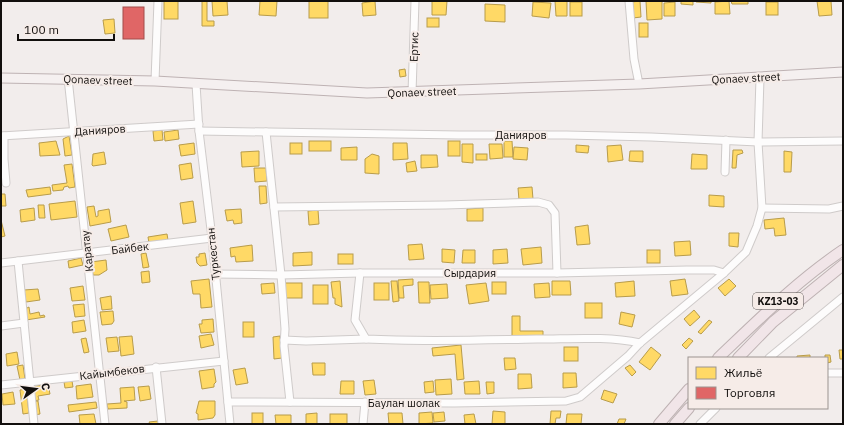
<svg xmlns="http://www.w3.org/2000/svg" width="844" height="425" font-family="'IBM Plex Sans',sans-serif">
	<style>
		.homes { fill: #ffd966; stroke: #b89c4b }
		.shops { fill: #e06666; stroke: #a24c4b }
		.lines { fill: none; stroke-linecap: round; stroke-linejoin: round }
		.minor-casing { stroke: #cfcbca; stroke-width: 9 }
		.major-casing { stroke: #beb2b3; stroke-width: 11 }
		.highway-casing { stroke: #beb2b3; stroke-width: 12 }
		.minor { stroke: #fdfcfc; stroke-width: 7 }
		.major { stroke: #f5f0f0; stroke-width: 9 }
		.highway { stroke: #f1e5e8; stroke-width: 10 }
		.labels { text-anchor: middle; stroke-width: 4; stroke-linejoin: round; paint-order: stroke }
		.shield { fill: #f6ece8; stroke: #56514f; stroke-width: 1 }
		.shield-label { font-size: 10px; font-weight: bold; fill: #120f0d }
		.street-label { font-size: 11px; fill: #120f0d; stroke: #f6ece8 }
	</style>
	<rect width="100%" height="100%" fill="#f2edec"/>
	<!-- homes -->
	<g class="homes">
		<rect x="164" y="1" width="14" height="18"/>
		<path d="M202,1h5v20h7v5h-12z"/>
		<path d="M212,1h15l1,14 -15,1z"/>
		<path d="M260,1h17l-1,15 -17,-1z"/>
		<rect x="309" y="1" width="19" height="17"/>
		<path d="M375,1l1,14 -13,1 -1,-13z"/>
		<path d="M432,1h15l-1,14h-14z"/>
		<path d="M555,1h12v15h-11z"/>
		<path d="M640,1l1,16 -8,1 -1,-16z"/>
		<path d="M646,1h16v18l-15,1z"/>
		<path d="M681,1h12v4l-12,-1z"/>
		<path d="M696,1h15v2l-15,-1z"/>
		<path d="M729,1l1,13h-15v-12z"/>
		<path d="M731,1h17v3h-16z"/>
		<path d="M817,1h14l1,14 -13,1z"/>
		<path d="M533,2l18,1 -2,15 -17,-2z"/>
		<rect x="570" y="2" width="12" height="14"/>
		<path d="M675,2v14h-11v-13z"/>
		<rect x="766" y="2" width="12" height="13"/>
		<path d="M485,4l20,1v17l-20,-1z"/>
		<rect x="427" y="18" width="12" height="9"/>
		<path d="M114,19l1,14 -10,1 -2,-14z"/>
		<rect x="639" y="23" width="9" height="14"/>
		<path d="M405,69l1,7 -6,1 -1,-7z"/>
		<path d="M162,130l1,10 -9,1 -1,-10z"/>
		<path d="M178,130l1,9 -14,2 -1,-9z"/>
		<path d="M69,136l3,19 -7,1 -2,-17z"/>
		<path d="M56,141l4,14 -20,1 -1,-13z"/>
		<rect x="309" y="141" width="22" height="10"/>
		<rect x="448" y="141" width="12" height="15"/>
		<path d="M504,141h8l1,16h-9z"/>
		<path d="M194,143l1,11 -14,2 -2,-11z"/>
		<rect x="290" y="143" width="12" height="11"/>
		<path d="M393,143h14l1,16 -15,1z"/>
		<path d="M462,144h11v19l-11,-1z"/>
		<path d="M489,144h13l1,14 -13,1z"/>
		<path d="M576,145l13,1 -1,7 -12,-1z"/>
		<path d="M621,145l2,15 -15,2 -1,-16z"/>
		<path d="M357,147v13h-16v-12z"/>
		<path d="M514,147l14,1 -1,12 -14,-1z"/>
		<path d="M733,150h9l1,3 -6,2 -1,13h-4z"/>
		<path d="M259,151v15l-17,1 -1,-15z"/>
		<path d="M630,151h13v11l-14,-1z"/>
		<path d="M784,151l8,1 -1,20h-7z"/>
		<path d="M104,152l2,12 -13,2 -1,-1 1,-11z"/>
		<path d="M372,154l7,2v18l-14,-1v-14z"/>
		<rect x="476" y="154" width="11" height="6"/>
		<path d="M692,154l15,1v14h-16z"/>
		<path d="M421,155h16l1,12 -17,1z"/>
		<path d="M415,161l2,10 -10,1 -1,-9z"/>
		<path d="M191,163l2,15 -12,2 -2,-15z"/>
		<path d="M72,164l3,23 -6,1 -1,-2 -4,1 -1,3 -10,1 -1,-6 15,-2 -3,-18z"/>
		<path d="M254,168h12l1,13 -12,1z"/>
		<path d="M259,186h7l1,17 -7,1z"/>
		<path d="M50,187l1,7 -23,3 -2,-7z"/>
		<path d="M532,187l1,12 -14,1 -1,-12z"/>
		<path d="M1,194h4l1,12h-5z"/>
		<path d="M709,195l15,1v11l-15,-1z"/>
		<path d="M75,201l2,16 -26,3 -2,-16z"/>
		<path d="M193,201l3,21 -13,2 -3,-21z"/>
		<path d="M38,205h6l1,13h-6z"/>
		<path d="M94,206l2,11 2,-1v-5l11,-2 2,13 -21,4 -3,-19z"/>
		<path d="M34,208l1,12 -14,2 -1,-12z"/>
		<path d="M483,208v13h-16v-12z"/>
		<path d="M241,209l1,14 -8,1 -1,-4 -6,1 -2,-11z"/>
		<path d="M318,210l1,14 -10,1 -1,-14z"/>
		<path d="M784,218l2,17 -11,1 -1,-8 -9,1 -1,-9z"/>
		<path d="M1,220l4,16 -4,1z"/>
		<path d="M126,225l3,12 -18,4 -3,-12z"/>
		<path d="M588,225l2,19 -13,1 -2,-18z"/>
		<path d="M729,233h10l-1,14 -9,-1z"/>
		<path d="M167,234l1,6 -19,3 -1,-6z"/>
		<path d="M690,241l1,14 -16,1 -1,-14z"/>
		<path d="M422,244l2,15 -15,1 -1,-15z"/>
		<path d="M252,245l1,16 -17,1 -1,-6 -4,1 -1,-9z"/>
		<path d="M541,247l1,16 -19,2 -2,-16z"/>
		<path d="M442,249l13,1 -1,13 -12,-1z"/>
		<path d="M507,249l1,14 -15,1v-14z"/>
		<path d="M463,250h12v13h-13z"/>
		<rect x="647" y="250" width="13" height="13"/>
		<path d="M312,252v13l-19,1v-13z"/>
		<path d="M146,253l3,14 -6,1 -2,-14z"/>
		<path d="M205,253l2,12 -7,1 -3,-3 -1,-6h3v-3z"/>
		<rect x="338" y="254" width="15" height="10"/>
		<path d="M81,258l2,7 -14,3 -1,-7z"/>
		<path d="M106,260l1,10 -8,5h-6l-2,-13z"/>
		<path d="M149,271l1,11 -8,1 -1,-11z"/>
		<path d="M209,279l3,28 -11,1 -1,-14h-7l-2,-13z"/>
		<path d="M413,279v6l-10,1 1,12h-5l-1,-18z"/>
		<path d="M685,279l3,15 -16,2 -2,-15z"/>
		<path d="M729,279l7,7 -11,10 -7,-8z"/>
		<path d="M340,281l2,26 -7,-3v-6h-2l-2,-16z"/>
		<path d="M391,281h6l2,20 -6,1z"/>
		<path d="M552,281h18l1,14h-19z"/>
		<path d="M634,281l1,15 -19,1 -1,-14z"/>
		<path d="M418,282h11l1,21h-11z"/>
		<rect x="492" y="282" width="14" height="12"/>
		<path d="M274,283l1,10 -13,1 -1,-10z"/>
		<rect x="285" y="283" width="17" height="15"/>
		<rect x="374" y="283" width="15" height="17"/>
		<path d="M486,283l3,18 -20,3 -3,-19z"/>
		<path d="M549,283l1,14 -15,1 -1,-14z"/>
		<path d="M447,284l1,14 -17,1 -1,-14z"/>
		<rect x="313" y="285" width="15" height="19"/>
		<path d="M83,286l2,14 -13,1 -2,-13z"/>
		<path d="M38,289l2,11 -14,2 -2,-12z"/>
		<path d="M111,296l1,13 -10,1 -2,-12z"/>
		<rect x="585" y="303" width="17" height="15"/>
		<path d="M84,304l1,12 -10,1 -2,-12z"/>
		<path d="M29,307l1,7 9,-2 1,4 4,-1 1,2 -19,3 -1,-11z"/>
		<path d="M694,310l6,7 -10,9 -6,-7z"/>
		<path d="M113,311l1,10 -2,3 -10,1 -2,-13z"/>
		<path d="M621,312l14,3 -3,12 -13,-3z"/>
		<path d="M512,316h8v15h23v6h-31z"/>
		<path d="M213,319l1,13 -13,1 -2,-9h3v-4z"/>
		<path d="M84,320l2,11 -13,2 -1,-11z"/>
		<path d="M709,320l3,2 -11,12 -3,-2z"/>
		<rect x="243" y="322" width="11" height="15"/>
		<path d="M211,334l3,11 -13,3 -2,-12z"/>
		<path d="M132,336l2,18 -13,2 -2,-19z"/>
		<path d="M280,336l2,22 -8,1 -1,-22z"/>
		<path d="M117,337l2,14 -11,1 -2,-14z"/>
		<path d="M86,338l3,14 -5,1 -3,-14z"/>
		<path d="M689,338l4,3 -7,8 -4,-4z"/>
		<path d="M461,345l3,34 -7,1 -2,-26 -22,2 -1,-8z"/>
		<rect x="564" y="347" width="14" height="14"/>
		<path d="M651,347l10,8 -11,15 -11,-8z"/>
		<path d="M839,350h4v9h-3z"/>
		<path d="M17,352l2,12 -12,2 -1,-12z"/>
		<path d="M810,355v3h-13v-2z"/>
		<path d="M825,355h5l1,7 -4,1v-5h-2z"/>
		<path d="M504,358h11l1,11 -11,1z"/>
		<path d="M312,363h13v12h-12z"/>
		<path d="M23,365l2,14 -5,1 -3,-14z"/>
		<path d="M630,365l6,7 -4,4 -7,-8z"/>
		<path d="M245,368l3,15 -12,2 -3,-15z"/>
		<path d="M214,369l2,13 -2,2v3l-12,2 -3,-18z"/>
		<path d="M563,373h13l1,14 -14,1z"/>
		<path d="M518,374h13l1,14 -14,1z"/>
		<path d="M451,379l1,15 -16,1 -1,-15z"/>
		<path d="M374,380l2,14 -11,1 -2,-14z"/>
		<path d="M72,381l1,6 -8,1 -1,-6z"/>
		<path d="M341,381h13v13h-14z"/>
		<path d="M433,381l1,11 -9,1 -1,-11z"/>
		<path d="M479,381l1,13h-15l-1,-12z"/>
		<path d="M486,382h8v11l-7,1z"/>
		<path d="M48,384l2,10 -12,2 1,4 -6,1 -2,-14z"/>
		<path d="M91,384l2,13 -16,2 -1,-13z"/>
		<path d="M149,386l2,13 -11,2 -2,-14z"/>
		<path d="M134,387l1,13 -11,1 3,1v6l-19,1 -1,-5 14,-1 -1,-15z"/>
		<path d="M26,389l3,24 -6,1 -3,-24z"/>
		<path d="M604,390l13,4 -4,9 -12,-4z"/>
		<path d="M13,392l2,12 -12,1 -1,-11z"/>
		<path d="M38,401l2,13 -6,1 -2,-13z"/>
		<path d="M199,401h16v14l-2,3 -15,2v-6l-2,-1z"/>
		<path d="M96,402l1,6 -28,4 -1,-7z"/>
		<path d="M493,411l12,1v12h-13z"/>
		<path d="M551,411h10l-1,7h-4l-1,6h-5z"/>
		<path d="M432,412l1,11 -14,1v-11z"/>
		<path d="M444,412l1,9 -11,1 -1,-9z"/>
		<rect x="252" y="413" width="11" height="11"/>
		<path d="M317,413v11h-11v-10z"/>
		<path d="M388,413h14l1,11h-14z"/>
		<path d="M94,414l2,10h-16l-1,-9z"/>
		<rect x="330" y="414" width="17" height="10"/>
		<path d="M474,414l2,10h-11l-1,-9z"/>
		<path d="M567,414h15l-1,10h-15z"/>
		<path d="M275,415h16v9h-15z"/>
		<path d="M619,419h7l-2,5h-7z"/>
		<path d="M158,421l1,3h-9l-1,-2z"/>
	</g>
	<!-- shops -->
	<rect class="shops" x="123" y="7" width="21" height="32"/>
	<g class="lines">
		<!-- minor casing -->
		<g class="minor-casing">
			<g id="minor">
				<path d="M629,1l5,58 5,25"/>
				<path d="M68,78l37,346"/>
				<path d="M155,81l3,-80"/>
				<path d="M196,84l3,47 13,107 18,186"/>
				<path d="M412,93l3,-92"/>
				<path d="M199,131l260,4h107l85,2 107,5 85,-1"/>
				<path d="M266,132l15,143 4,54 -1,17 6,56"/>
				<path d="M1,136l198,-12"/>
				<path d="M4,136v23l2,24"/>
				<path d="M725,172l1,-32"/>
				<path d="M274,207l171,-2 93,-3 11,3 6,8 2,60"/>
				<path d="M762,208l67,1 14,-3"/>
				<path d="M18,261l16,163"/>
				<path d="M1,263l211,-25"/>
				<path d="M360,273l-5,47 11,19c57,3 114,1 171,0 34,0 69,-3 103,4"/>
				<path d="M215,274l66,1 79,-2h197l130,-3h27l10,3"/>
				<path d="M1,326l23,-3"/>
				<path d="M284,340l22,1 60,-2"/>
				<path d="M769,358l74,-61"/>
				<path d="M156,367l6,57"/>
				<path d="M827,373h16"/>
				<path d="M1,385l223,-24"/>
				<path d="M228,402l226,1 112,-2 14,-4 48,-41 12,-13 84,-70 22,-21 11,-26 5,-18 -4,-66 2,-64"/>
				<path d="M363,424l2,-22"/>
				<path d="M700,424l16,-16"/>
			</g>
		</g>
		<!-- major casing -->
		<g class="major-casing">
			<path id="major" d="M1,78l154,3 212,12 272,-9 204,-12"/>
		</g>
		<!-- highway casing -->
		<g class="highway-casing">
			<g id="highway">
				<path d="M718,358c40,-38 79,-77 125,-108"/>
				<path d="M738,358l35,-36 70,-57"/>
				<path d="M659,424l30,-35"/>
				<path d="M675,424l14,-16"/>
			</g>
		</g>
		<!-- minor -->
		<use href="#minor" class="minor"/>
		<!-- major -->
		<use href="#major" class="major"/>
		<!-- highway -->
		<use href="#highway" class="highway"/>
	</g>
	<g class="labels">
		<!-- shield labels -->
		<rect class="shield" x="753" y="293" width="50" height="16" rx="3"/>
		<g class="shield-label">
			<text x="778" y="305">KZ13-03</text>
		</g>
		<!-- street labels -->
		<g class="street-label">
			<text transform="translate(414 47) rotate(-88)" y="4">Ертис</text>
			<text transform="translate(746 78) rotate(-3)" y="4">Qonaev street</text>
			<text transform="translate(98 80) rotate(2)" y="4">Qonaev street</text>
			<text transform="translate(422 92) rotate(-2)" y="4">Qonaev street</text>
			<text transform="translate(100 130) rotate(-4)" y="4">Данияров</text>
			<text x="521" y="139">Данияров</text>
			<text transform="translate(130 248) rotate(-7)" y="4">Байбек</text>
			<text transform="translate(87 251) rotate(-96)" y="4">Каратау</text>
			<text transform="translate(213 254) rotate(-96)" y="4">Туркестан</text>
			<text x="470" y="277">Сырдария</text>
			<text transform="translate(112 372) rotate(-7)" y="4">Кайымбеков</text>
			<text x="404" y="407">Баулан шолак</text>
		</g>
	</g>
	<!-- border -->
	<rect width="844" height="425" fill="none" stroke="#120f0d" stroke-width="4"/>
	<!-- legend -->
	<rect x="688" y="357" width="140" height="52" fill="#f6ece8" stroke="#9b9490"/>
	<rect x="696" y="367" width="20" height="12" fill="#ffd966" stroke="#9b9490"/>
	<text x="724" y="377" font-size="12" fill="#120f0d">Жильё</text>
	<rect x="696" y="387" width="20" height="12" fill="#e06666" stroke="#9b9490"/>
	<text x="724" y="397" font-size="12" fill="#120f0d">Торговля</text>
	<!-- north arrow -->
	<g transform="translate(36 389) rotate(76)" stroke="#f6ece8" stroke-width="3" paint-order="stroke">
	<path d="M0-3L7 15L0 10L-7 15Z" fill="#120f0d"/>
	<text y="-6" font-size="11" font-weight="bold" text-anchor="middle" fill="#120f0d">С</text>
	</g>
	<!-- scale -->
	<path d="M18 34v6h96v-6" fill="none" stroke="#120f0d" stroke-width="2"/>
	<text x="24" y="34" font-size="12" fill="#120f0d" stroke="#f6ece8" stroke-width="3" paint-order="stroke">100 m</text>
</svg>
